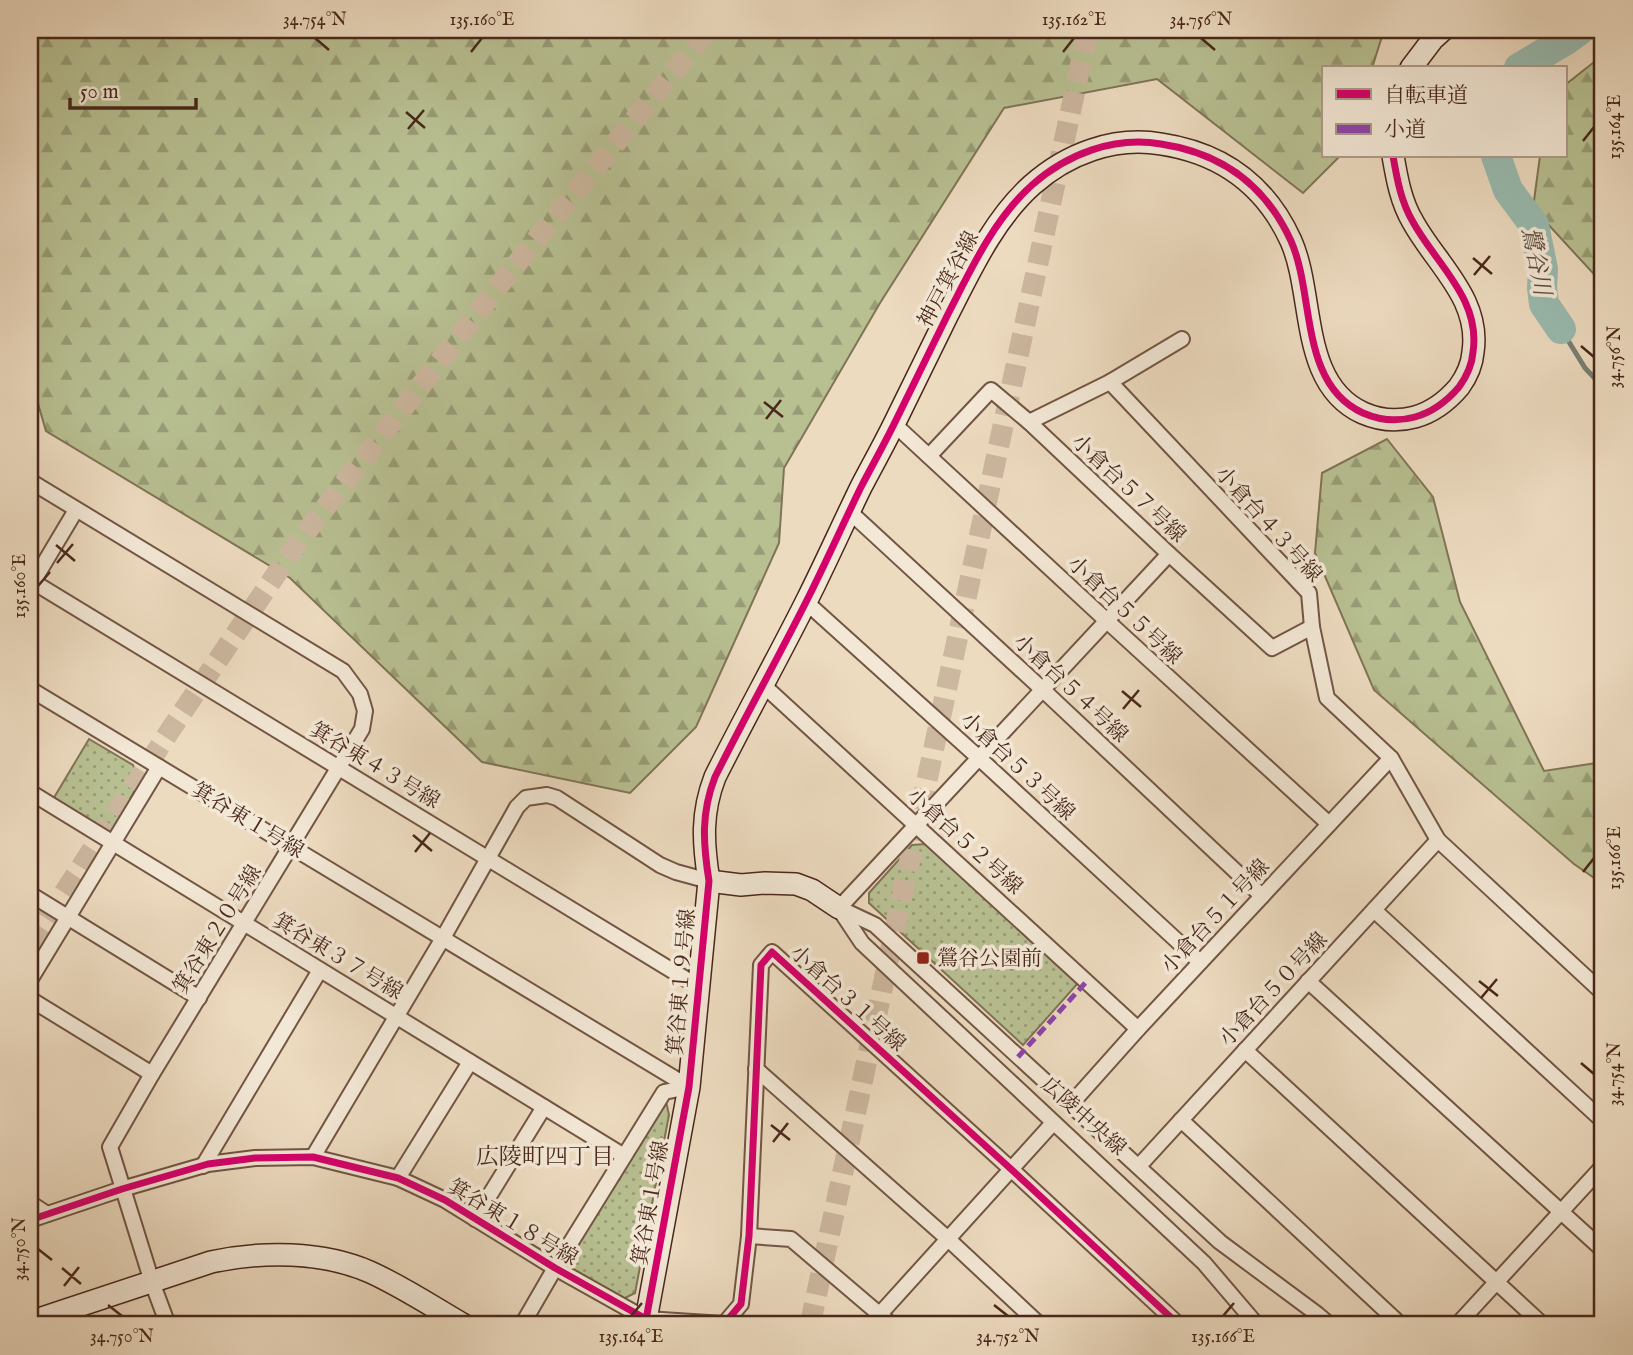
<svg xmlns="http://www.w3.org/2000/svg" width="1633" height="1355" font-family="'IM FELL English','Noto Serif JP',serif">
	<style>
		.forest { fill: url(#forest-firs); stroke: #807456; stroke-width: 2 }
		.park { fill: url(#park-dots); stroke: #807456; stroke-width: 2 }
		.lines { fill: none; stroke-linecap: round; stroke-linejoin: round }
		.stream { stroke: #798074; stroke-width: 5 }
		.river { stroke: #99bbb0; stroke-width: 30 }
		.secondary-tunnel { stroke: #ccb79f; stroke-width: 21; stroke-dasharray: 21 10; stroke-linecap: butt }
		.street-casing { stroke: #725544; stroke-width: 18 }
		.secondary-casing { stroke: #49281b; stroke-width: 24 }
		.street { stroke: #f3e8d6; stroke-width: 14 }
		.secondary { stroke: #f3e8d6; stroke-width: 21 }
		.quiet { stroke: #8e44ad; stroke-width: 5; stroke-dasharray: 10 5; stroke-linecap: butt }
		.cycleway-casing { stroke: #f3e8d6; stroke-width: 11 }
		.cycleway { stroke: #d6006c; stroke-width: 7 }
		.ticks { fill: none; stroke: #49281b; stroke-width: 2.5 }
		.poi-dot { fill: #8f2418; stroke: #f3e8d6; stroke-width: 2.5 }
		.labels { text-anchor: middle; stroke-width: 7; stroke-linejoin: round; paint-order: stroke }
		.street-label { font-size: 21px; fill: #49281b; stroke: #f3e8d6 }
		.poi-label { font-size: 21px; fill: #49281b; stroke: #f3e8d6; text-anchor: start }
		.water-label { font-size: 23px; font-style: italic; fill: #5d4d40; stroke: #f3e8d6 }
		.neighbourhood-label { font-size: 23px; fill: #49281b; stroke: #f3e8d6 }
		.neatline { fill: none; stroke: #49281b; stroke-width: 2.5 }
		.ticks-label { font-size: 18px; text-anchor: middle; fill: #49281b }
	</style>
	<defs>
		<pattern id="forest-firs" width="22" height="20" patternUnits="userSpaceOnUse" patternTransform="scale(1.75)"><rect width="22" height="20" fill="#b8c092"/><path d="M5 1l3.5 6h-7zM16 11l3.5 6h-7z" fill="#989c76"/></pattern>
		<pattern id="park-dots" width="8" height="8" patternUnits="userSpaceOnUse" patternTransform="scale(1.75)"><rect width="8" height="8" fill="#b8c092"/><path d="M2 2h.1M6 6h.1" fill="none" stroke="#989c76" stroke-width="1.8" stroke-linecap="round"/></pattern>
	</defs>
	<rect width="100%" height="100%" fill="#eddbc0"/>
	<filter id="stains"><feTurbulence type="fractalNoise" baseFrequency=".00286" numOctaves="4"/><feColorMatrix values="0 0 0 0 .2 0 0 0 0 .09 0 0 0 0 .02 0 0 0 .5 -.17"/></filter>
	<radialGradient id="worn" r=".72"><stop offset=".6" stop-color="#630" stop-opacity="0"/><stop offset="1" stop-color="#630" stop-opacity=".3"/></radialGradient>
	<!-- forest -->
	<g class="forest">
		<path d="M30,30h1354l-12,38h-49v88h17l-37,37 -146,-114 -153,29 -124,195 -96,165 -5,75 -83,184 -66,66 -148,-31 -192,-184 -244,-147 -16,-55z"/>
		<path d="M1603,55v229l-70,-76 7,-52h25v-71z"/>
		<path d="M1387,439l46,58 27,105 84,169 59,-9v122l-29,-20 -200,-174 -59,-137 7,-80z"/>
	</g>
	<!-- park -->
	<g class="park">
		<path d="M89,739l44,26 7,16 -27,49 -12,1 -49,-30z"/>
		<path d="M925,844l153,139 -55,62 -154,-142v-10l43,-48z"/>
		<path d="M666,1101l3,14 -34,178 -12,6 -52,-31 -1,-11z"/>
	</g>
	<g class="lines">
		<!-- stream -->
		<path class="stream" d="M1561,329l24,39 18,19"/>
		<!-- river -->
		<g class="river">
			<path d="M1519,68l47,-28 14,-10"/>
			<path d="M1496,156l12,34 26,35 9,44 -1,19 2,16 17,25"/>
		</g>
		<!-- secondary-tunnel -->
		<g class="secondary-tunnel">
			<path d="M30,945l143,-219 123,-181 205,-262 207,-253"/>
			<path d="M810,1325l278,-1295"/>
		</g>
		<!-- street casing -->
		<g class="street-casing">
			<g id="street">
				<path d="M1110,382l199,211 3,34 15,71 64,60 47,82 165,153"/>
				<path d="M1029,422l81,-40 72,-43"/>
				<path d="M894,424l213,197 222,203"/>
				<path d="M929,456l62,-66 38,32 140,132 103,94 40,-21"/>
				<path d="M30,481l313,190 17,23 5,17 -3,18 -210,345 -42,73 42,135 16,43"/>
				<path d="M850,512l193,178 219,206"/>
				<path d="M30,580l669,407"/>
				<path d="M30,587l46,-77"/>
				<path d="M806,602l173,156 221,204"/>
				<path d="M762,684l376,345"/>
				<path d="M30,689l659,398"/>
				<path d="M30,792l594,364"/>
				<path d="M30,894l169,104"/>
				<path d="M839,908l36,17 345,317 97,72 13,11"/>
				<path d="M839,908l330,-354"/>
				<path d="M840,910l22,33 342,320 53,62"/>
				<path d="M1374,910l229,211"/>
				<path d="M30,980l129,-213"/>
				<path d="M1308,981l295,269"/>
				<path d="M30,999l122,75"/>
				<path d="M1245,1050l298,275"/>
				<path d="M756,1069l192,170 92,86"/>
				<path d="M1071,1104l67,-75 253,-271"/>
				<path d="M1181,1120l220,205"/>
				<path d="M313,1157l130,-219 74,-131 9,-9 21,-3 10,3 103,67 16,7 33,9"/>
				<path d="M203,1166l117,-196"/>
				<path d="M1139,1166l299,-326"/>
				<path d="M398,1178l72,-116"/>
				<path d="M30,1203l17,11"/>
				<path d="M475,1219l69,-112"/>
				<path d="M30,1220l92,-31 86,-25 47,-6 58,-1 85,21 47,22 110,68 91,51 78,5 17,-20 8,-68 12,-271 11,-13 240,218 167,155"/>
				<path d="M749,1236l42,3 101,86"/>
				<path d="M880,1314l173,-191"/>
				<path d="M522,1325l33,-57 109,-176 25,-5"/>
				<path d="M1457,1325l146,-159"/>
			</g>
		</g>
		<!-- secondary casing -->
		<g class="secondary-casing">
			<g id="secondary">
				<path d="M1411,68l22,-29 10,-9"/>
				<path d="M709,881l32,4 24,-2 31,1 16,6 27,18"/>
				<path d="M30,1322l181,-60c51,-11 111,-11 159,10 33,15 63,35 94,53"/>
				<path d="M645,1325l44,-238 20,-206c-6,-38 -8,-68 6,-104 30,-60 63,-119 93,-179 18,-36 35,-74 53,-111 12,-23 25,-46 36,-69 17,-35 34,-69 51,-104 23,-45 46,-95 84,-129 35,-31 82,-49 129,-41 60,9 104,40 130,97 24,54 8,143 72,172 16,7 34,9 52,4 18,-5 32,-16 44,-30 8,-11 13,-22 14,-35 8,-53 -37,-88 -60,-130 -12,-20 -16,-43 -20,-66"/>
			</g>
		</g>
		<!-- street -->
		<use href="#street" class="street"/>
		<!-- secondary -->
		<use href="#secondary" class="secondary"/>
		<!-- quiet -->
		<path class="quiet" d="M1018,1057l69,-76"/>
		<!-- cycleway casing -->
		<g class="cycleway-casing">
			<g id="cycleway">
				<path d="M30,1220l92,-31 86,-25 47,-6 58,-1 85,21 47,22 110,68 91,51 78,5 17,-20 8,-68 12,-271 11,-13 240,218 167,155"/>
				<path d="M645,1325l44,-238 20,-206c-6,-38 -8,-68 6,-104 30,-60 63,-119 93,-179 18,-36 35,-74 53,-111 12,-23 25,-46 36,-69 17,-35 34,-69 51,-104 23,-45 46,-95 84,-129 35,-31 82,-49 129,-41 60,9 104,40 130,97 24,54 8,143 72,172 16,7 34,9 52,4 18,-5 32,-16 44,-30 8,-11 13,-22 14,-35 8,-53 -37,-88 -60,-130 -12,-20 -16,-43 -20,-66"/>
			</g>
		</g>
		<!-- cycleway -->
		<use href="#cycleway" class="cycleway"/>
	</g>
	<!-- ticks -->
	<path class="ticks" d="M315,38l14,12M1201,38l14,12M471,52l11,-14M1063,52l11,-14M406,112l19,16M408,129l16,-19M1583,141l11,-14M1473,258l19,16M1474,275l16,-19M1581,346l13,11M764,402l19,15M766,419l15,-19M56,545l19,16M57,563l16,-19M38,586l12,-14M1122,691l19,16M1123,709l16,-19M413,835l19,16M415,852l15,-19M1583,872l11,-14M1479,981l19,15M1481,998l16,-19M1581,1063l13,11M771,1125l19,15M773,1142l15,-19M38,1249l14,11M62,1268l19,16M64,1286l15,-19M108,1305l14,11M994,1305l14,11M631,1316l11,-13M1223,1316l11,-13"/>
	<!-- markers -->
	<rect class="poi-dot" x="916" y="951" width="14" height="14" rx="3.5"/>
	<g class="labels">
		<!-- street labels -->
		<g class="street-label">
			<text transform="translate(948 279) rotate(-62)" y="7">神戸箕谷線</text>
			<text transform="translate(1129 488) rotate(43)" y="7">小倉台５７号線</text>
			<text transform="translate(1269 524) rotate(48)" y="7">小倉台４３号線</text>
			<text transform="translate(1125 610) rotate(43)" y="7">小倉台５５号線</text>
			<text transform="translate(1071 688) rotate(43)" y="7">小倉台５４号線</text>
			<text transform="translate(375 765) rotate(31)" y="7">箕谷東４３号線</text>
			<text transform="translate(1018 766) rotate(43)" y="7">小倉台５３号線</text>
			<text transform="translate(248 820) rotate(31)" y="7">箕谷東１号線</text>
			<text transform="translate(965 841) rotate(42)" y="7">小倉台５２号線</text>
			<text transform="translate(1215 916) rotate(-47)" y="7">小倉台５１号線</text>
			<text transform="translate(217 929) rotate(-58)" y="7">箕谷東２０号線</text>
			<text transform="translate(338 956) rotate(31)" y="7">箕谷東３７号線</text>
			<text transform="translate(681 982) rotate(-85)" y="7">箕谷東１９号線</text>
			<text transform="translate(1273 989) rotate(-47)" y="7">小倉台５０号線</text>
			<text transform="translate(848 998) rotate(42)" y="7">小倉台３１号線</text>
			<text transform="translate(1084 1116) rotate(42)" y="7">広陵中央線</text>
			<text transform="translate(650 1203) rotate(-80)" y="7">箕谷東１号線</text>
			<text transform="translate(513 1222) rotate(31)" y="7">箕谷東１８号線</text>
		</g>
		<!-- poi labels -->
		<g class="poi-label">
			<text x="937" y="965">鶯谷公園前</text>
		</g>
		<!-- water labels -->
		<g class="water-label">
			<text transform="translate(1537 261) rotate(79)" y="8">鷺谷川</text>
		</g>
		<!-- neighbourhood labels -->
		<g class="neighbourhood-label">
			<text x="545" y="1164">広陵町四丁目</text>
		</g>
	</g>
	<!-- margin -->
	<rect width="1633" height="1355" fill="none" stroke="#eddbc0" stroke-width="77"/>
	<!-- legend -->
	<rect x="1322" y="66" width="245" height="91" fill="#f3e8d6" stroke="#af9b8b" stroke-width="2"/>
	<rect x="1336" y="89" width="35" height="10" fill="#d6006c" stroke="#af9b8b" stroke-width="2"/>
	<text x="1384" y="102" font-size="21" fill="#49281b">自転車道</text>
	<rect x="1336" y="124" width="35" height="10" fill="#8e44ad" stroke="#af9b8b" stroke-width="2"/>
	<text x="1384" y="136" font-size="21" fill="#49281b">小道</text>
	<!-- scale -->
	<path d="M70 98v10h126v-10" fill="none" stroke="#49281b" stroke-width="3.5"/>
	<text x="80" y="98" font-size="21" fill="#49281b" stroke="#f3e8d6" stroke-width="5" paint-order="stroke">50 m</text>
	<rect x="38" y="38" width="1556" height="1278" class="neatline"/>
	<g class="ticks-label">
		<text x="315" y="25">34.754°N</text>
		<text x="482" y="25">135.160°E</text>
		<text x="1074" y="25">135.162°E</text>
		<text x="1201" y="25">34.756°N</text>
		<text transform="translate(1614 127) rotate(-90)" y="6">135.164°E</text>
		<text transform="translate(1614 357) rotate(-90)" y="6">34.756°N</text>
		<text transform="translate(19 586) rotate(-90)" y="6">135.160°E</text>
		<text transform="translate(1614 858) rotate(-90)" y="6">135.166°E</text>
		<text transform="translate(1614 1074) rotate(-90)" y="6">34.754°N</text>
		<text transform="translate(19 1249) rotate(-90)" y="6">34.750°N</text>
		<text x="122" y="1342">34.750°N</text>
		<text x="631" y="1342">135.164°E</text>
		<text x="1008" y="1342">34.752°N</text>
		<text x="1223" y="1342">135.166°E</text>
	</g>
	<rect width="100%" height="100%" filter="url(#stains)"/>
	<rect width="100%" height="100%" fill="url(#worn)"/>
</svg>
